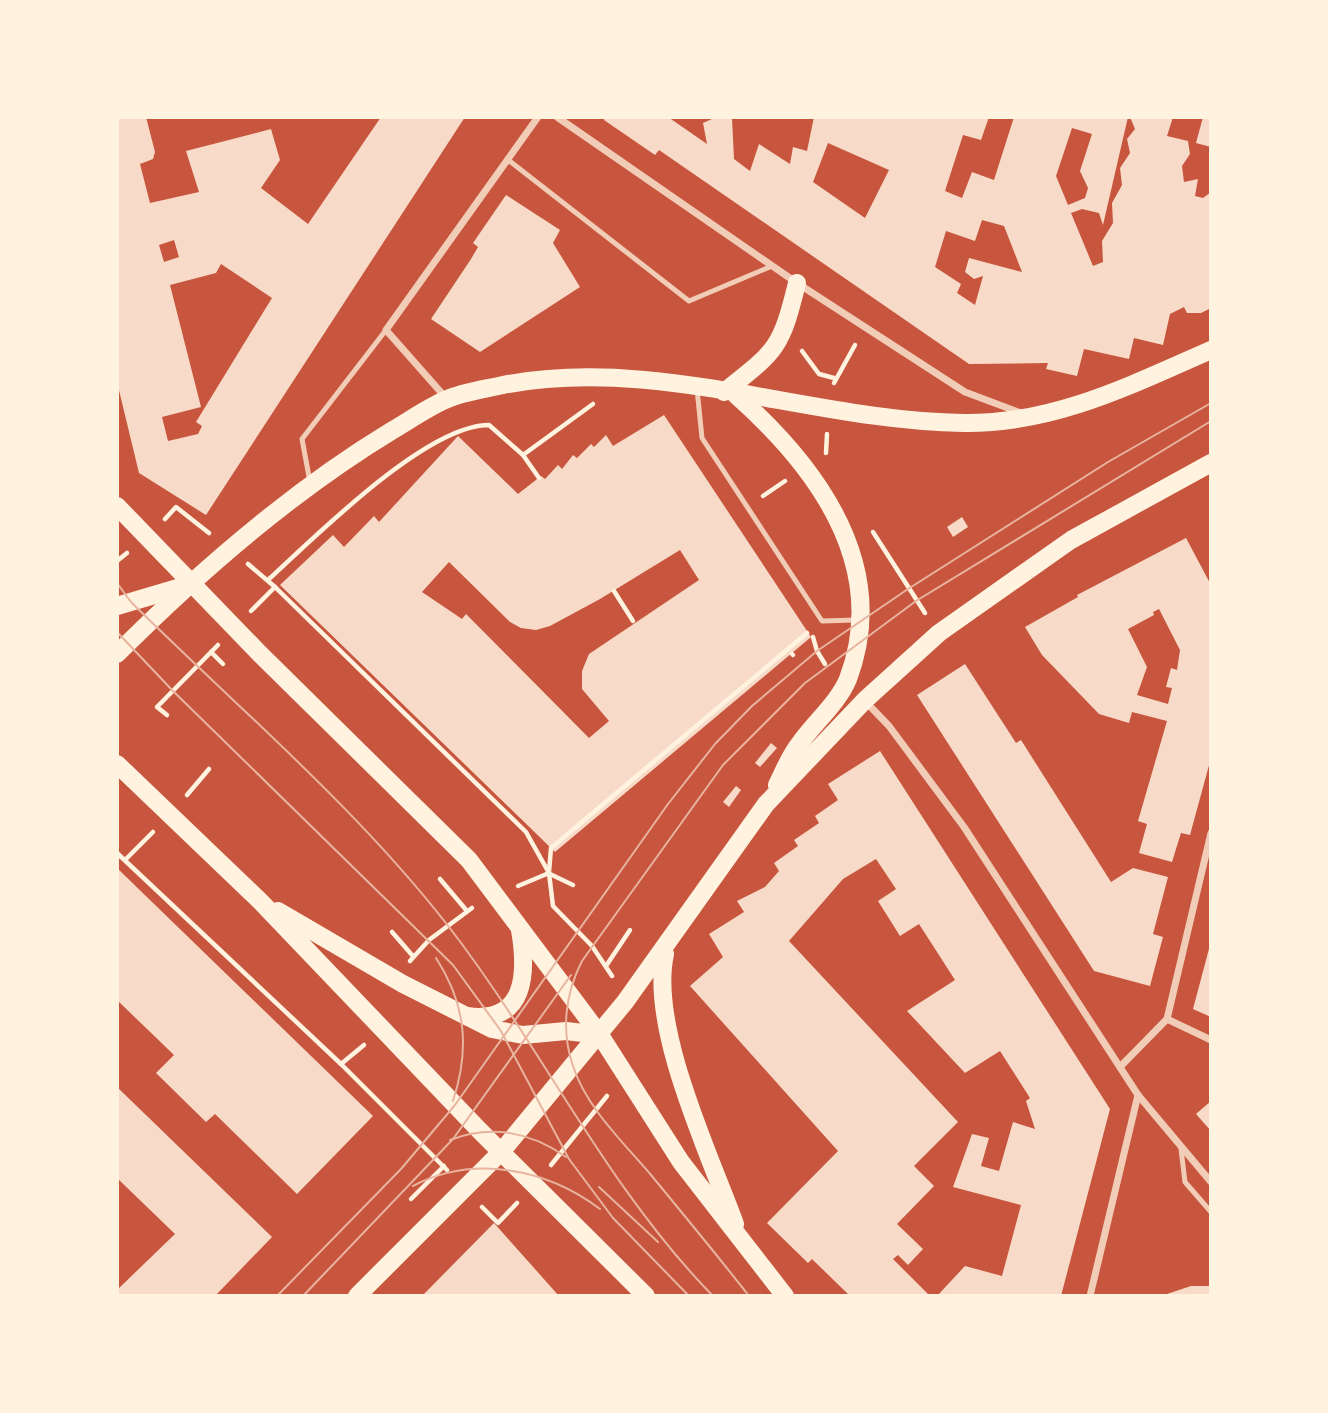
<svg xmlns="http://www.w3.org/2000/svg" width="1328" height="1413" font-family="'IBM Plex Sans',sans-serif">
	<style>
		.building { fill: #f7dbc8; fill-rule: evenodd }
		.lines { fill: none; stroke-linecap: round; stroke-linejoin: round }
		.path { stroke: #fff3e0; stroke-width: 4.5 }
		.service { stroke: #f1ccb7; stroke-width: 5 }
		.minor { stroke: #f1ccb7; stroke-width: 7 }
		.primary { stroke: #fff3e0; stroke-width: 18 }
		.tram { stroke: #e9b49f; stroke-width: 2 }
	</style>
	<rect width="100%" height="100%" fill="#c8553d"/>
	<!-- building -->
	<g class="building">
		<path d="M117,117h29l9,35 -2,7 -13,5 10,39 49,-11 -13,-41 85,-22 9,31 -19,28 47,36 73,-107h84l-259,398 -67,-42 -22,-91zM174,240l5,17 -15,5 -5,-17zM221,264l51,34 -76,124 6,4 -4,8 -30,7 -6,-24 39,-10 -31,-122 46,-12z"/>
		<path d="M605,117h63l39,27 -4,-21 9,-4 20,-1 2,41 16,12 9,-27 31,20 3,-17 14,4 7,-34h175l-8,23 -18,-5 -18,56 17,7 10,-26 22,8 20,-63h114l-25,108 -4,-12 -17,-4 -11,4 22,53 10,-4 -1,-21 11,-18 -1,-20 10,-18 -2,-17 10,-15 -3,-14 8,-10 -5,-12h43l-6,19 21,5 2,13 -8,12 2,16 14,-3 -3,17 8,2 8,-6v116l-10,5h-14l-3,-6 -14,7 -7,31 -29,-7 -5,21 -45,-10 -7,27 -31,-7 2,-6 -79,1 -310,-214 -4,5 -51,-35zM1072,128l20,6 -12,37 8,17 -3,10 -17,7 -12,-29zM828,143l61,27 -24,48 -52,-36zM982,220l22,6 18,46 -53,-14 -4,14 9,7 9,-3 -8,29 -18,-12 4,-9 -26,-17 11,-36 29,10z"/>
		<path d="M1203,117h8v30l-15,-4z"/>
		<path d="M506,195l54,35 -7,13 27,44 -100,65 -49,-33 40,-60 7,-12 -5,-4z"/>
		<path d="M664,415l147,222 -256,215 -275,-267 53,-50 11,12 30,-31 5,6 79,-86 60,58 23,-18 4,3 13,-14 4,4 11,-14 4,3 14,-14 3,3 12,-12 7,11zM680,550l19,30 -110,74 -7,17v18l27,32 -20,17 -123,-124 -4,5 -40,-27 27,-30 61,60 11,6 15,2 14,-4 50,-27z"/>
		<path d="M962,517l6,10 -15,10 -6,-10z"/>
		<path d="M1186,538l25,47v173l-21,77 -9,-2 -9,29 -33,-9 8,-29 -9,-3 29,-100 -35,-9 -3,11 -30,-9 -57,-59 -17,-28 53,-30 -1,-2zM1159,609l21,41 -3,20 -6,-2 -5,19 6,1 -4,16 -31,-9 10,-28 -19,-38 26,-14 -1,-3z"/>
		<path d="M965,664l51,79 5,-3 90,142 22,-14 35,9 -15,57 10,3 -13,49 -56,-15 -177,-276z"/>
		<path d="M771,743l6,5 -17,19 -5,-4z"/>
		<path d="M880,751l230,358 -49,187h-124l28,-30 37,10 19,-71 -68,-18 19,-53 17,4 -8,28 18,5 14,-49 22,7 -9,-28 4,-3 -30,-47 -35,22 -58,-62 48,-31 -36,-56 -19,12 -22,-35 18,-12 -20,-30 -33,20 -54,62 169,181 -44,44 20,20 -37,38 26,25 -15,16 -10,-10 -5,4 37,37h-80l-38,-37 -4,4 -41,-40 71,-72 -148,-165 33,-29 -14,-23 35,-22 -7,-11 28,-14 14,-16 -5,-8 24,-17 -4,-6 25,-17 -4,-7 23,-16 -10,-16z"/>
		<path d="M736,786l5,4 -12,17 -6,-5z"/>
		<path d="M117,868l256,248 -76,78 -82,-80 -9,8 -50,-49 18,-18 -57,-55z"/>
		<path d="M1210,945h1v72l-18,-8z"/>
		<path d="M117,1087l155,150 -57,59h-98v-6l58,-56 -58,-56z"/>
		<path d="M1211,1101v30l-15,-17z"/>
		<path d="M494,1223l65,73h-137z"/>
		<path d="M1191,1286h20v10h-50z"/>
	</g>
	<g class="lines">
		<!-- path -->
		<g class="path">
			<path d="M802,351l17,23 15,4"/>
			<path d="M834,383l21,-38"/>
			<path d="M826,453l1,-19"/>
			<path d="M523,455l70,-51"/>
			<path d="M763,496l22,-15"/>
			<path d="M165,519l11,-12 33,26"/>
			<path d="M873,532l52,81"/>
			<path d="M117,561l10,-8"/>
			<path d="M248,564l27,23 251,245 23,41 4,33 39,40 20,30"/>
			<path d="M268,580c47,-43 158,-155 221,-155l34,30 16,23"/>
			<path d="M614,591l19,30"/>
			<path d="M251,611l24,-24"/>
			<path d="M813,637l4,14 8,13"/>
			<path d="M211,652l12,12"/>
			<path d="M792,654l1,1"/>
			<path d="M167,715l-10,-8 61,-62"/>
			<path d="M187,795l22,-26"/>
			<path d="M117,853l224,211 106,106"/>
			<path d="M125,860l28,-28"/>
			<path d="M549,872l2,-24 256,-215"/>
			<path d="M550,874l23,11"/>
			<path d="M440,879l27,32"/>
			<path d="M518,886l31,-13"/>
			<path d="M392,932l20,23"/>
			<path d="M410,961l19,-21 43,-32"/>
			<path d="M606,966l24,-36"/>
			<path d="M341,1064l23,-19"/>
			<path d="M551,1165l56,-69"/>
			<path d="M411,1199l33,-33"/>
			<path d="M482,1207l16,16 19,-20"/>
		</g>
		<!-- service -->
		<g class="service">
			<path d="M507,159l182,142 83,-35"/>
			<path d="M697,389l5,49 120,183 33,-1"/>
			<path d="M310,482l-8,-43 84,-109"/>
			<path d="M1181,1149l4,33 26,30"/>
		</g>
		<!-- minor -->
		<g class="minor">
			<path d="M557,117l240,166 168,109 56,21"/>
			<path d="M446,398l-60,-68 152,-213"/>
			<path d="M865,701l24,25 75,101 174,268 73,87"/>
			<path d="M1167,1019l44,21"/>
			<path d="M1120,1067l47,-48 44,-186"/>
			<path d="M1090,1296l48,-201"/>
		</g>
		<!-- primary -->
		<g class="primary">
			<path d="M724,392c52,-41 57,-43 73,-109"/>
			<path d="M736,395c80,71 155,170 112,284 -10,24 -33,43 -48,64 -10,12 -16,28 -23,42"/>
			<path d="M117,506l143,148 209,206 131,175 81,127 104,134"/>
			<path d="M117,606l71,-21"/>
			<path d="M117,654c83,-83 175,-163 276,-224 17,-10 34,-22 52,-30 17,-8 40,-11 58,-15 154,-30 307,36 461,38 90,1 167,-38 247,-73"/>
			<path d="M117,764l143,137 220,230 166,165"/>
			<path d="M278,911l125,73 89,45 31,6 43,-4 34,4"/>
			<path d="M665,954c-16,73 44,199 70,270"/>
			<path d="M467,1016c60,9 60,-45 53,-86"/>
			<path d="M357,1296l145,-145 123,-149 141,-198 99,-104 74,-67 132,-93 140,-77"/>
		</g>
		<!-- tram -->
		<g class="tram">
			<path d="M117,583l14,19c107,106 225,205 318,325 92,119 158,261 264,369"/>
			<path d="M117,632l56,59 280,274 48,66 68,128 44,59 76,78"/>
			<path d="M436,958c30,46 34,91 17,143"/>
			<path d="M450,1140c41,-16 81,-8 116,17"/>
			<path d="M413,1186c61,-32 134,-17 187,23"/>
			<path d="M599,1187l59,55"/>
			<path d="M277,1296l124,-127 54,-64 213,-301 47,-60 37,-38 65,-55 91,-62 200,-127 103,-59"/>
			<path d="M303,1296l150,-157 118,-164"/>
			<path d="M749,1296c-32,-41 -65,-81 -98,-121 -28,-33 -65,-68 -78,-109 -12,-35 -8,-72 9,-105l141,-196 82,-82 111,-82 295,-180"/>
		</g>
	</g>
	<!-- border -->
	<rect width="1328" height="1413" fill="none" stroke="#fff3e0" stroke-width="238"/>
</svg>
